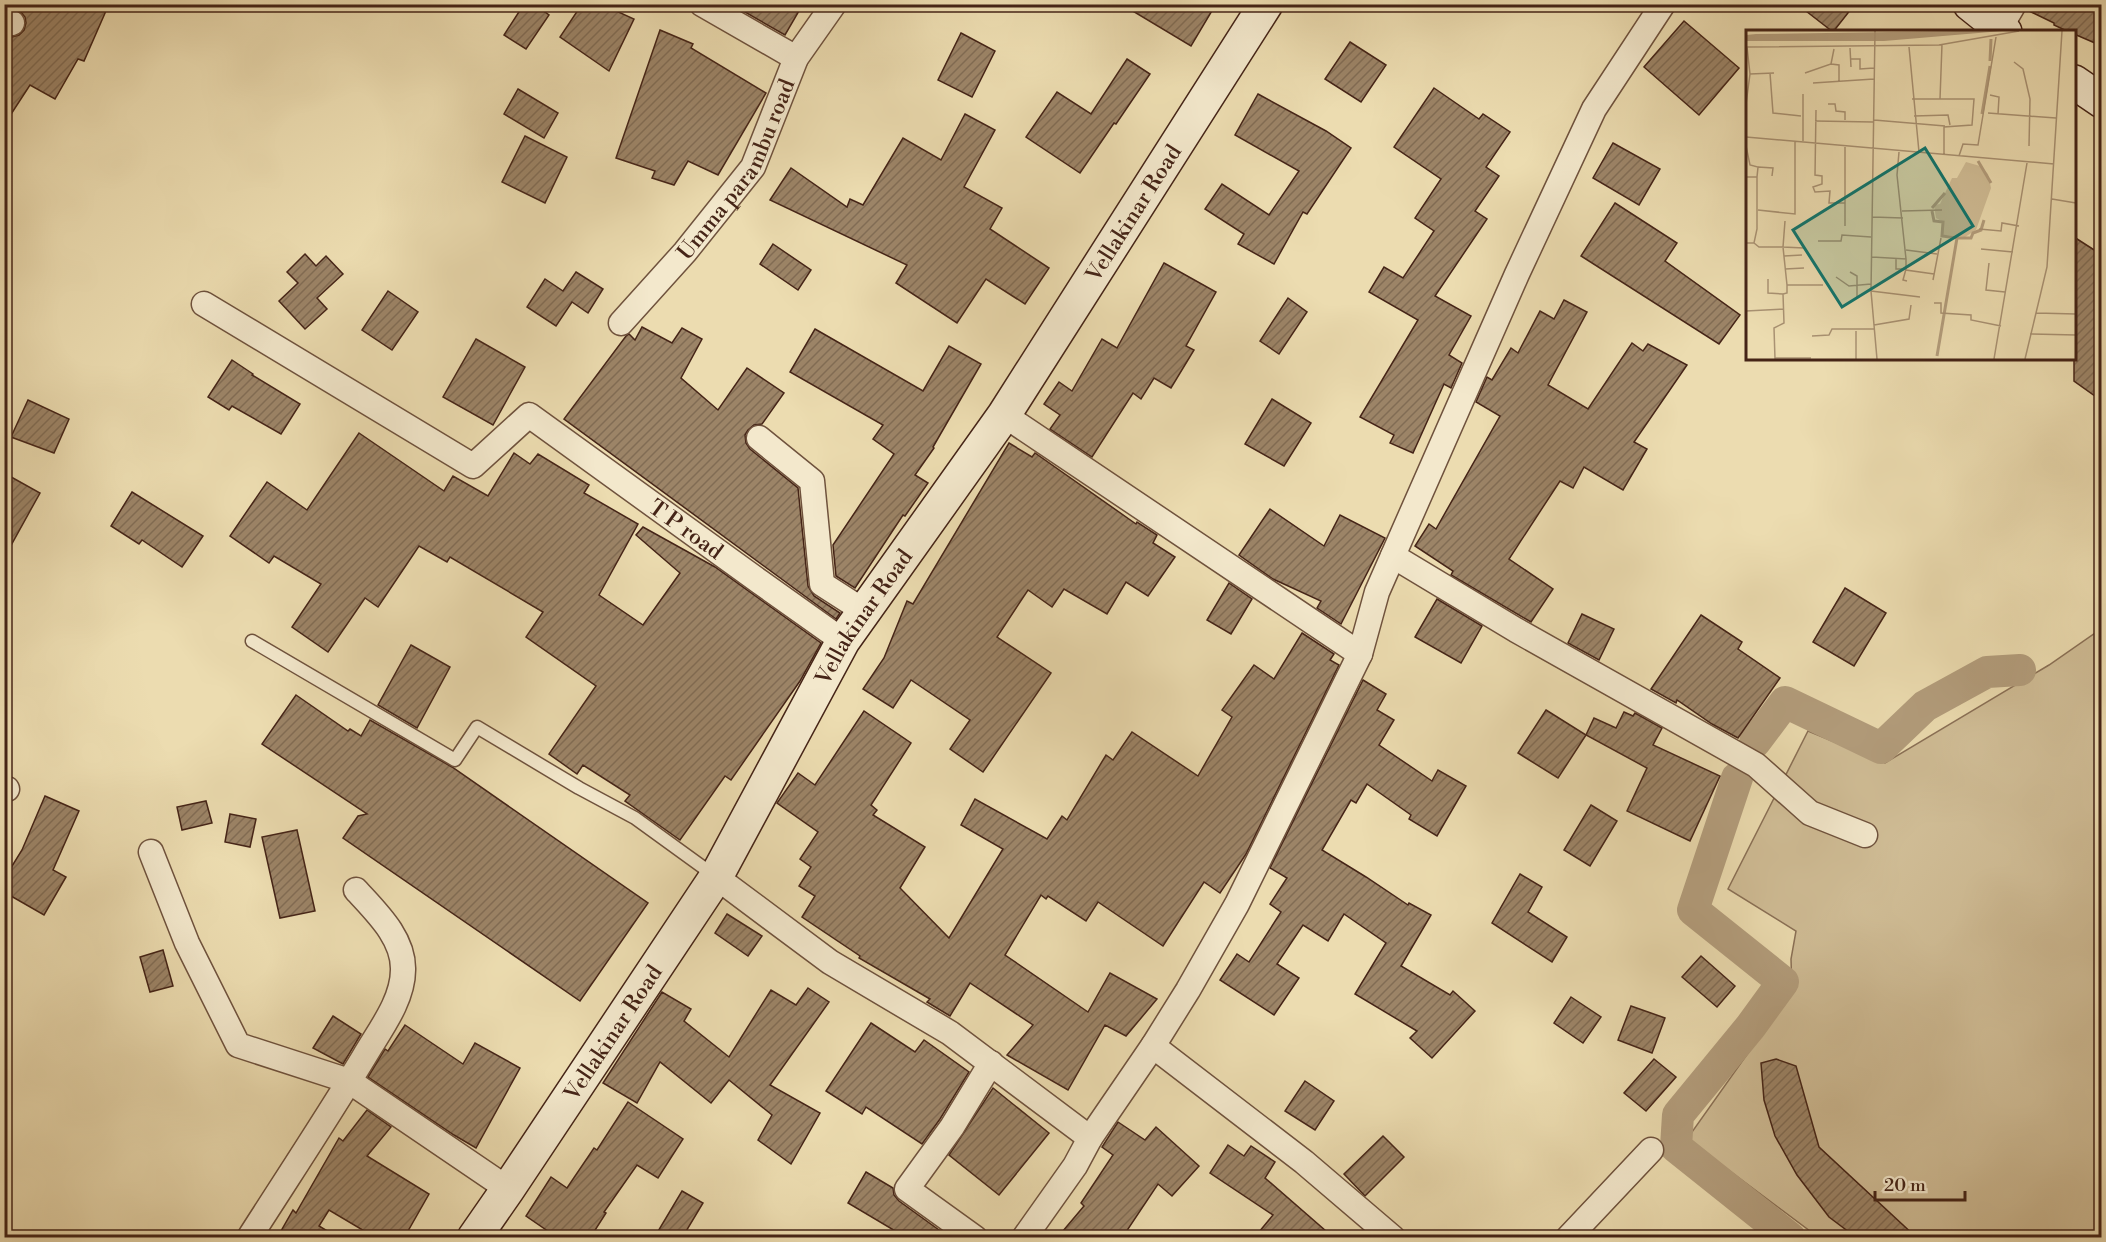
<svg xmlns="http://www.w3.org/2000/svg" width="2106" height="1242" font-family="'Libre Bodoni',serif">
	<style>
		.green { fill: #d0bd96; stroke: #8a7056; stroke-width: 1.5 }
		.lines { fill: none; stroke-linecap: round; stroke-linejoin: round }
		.canal { stroke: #b39d7c; stroke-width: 32 }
		.building { fill: url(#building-hatch); stroke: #452417; stroke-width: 1.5 }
		.service-casing { stroke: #6f523d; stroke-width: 15 }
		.minor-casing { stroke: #6f523d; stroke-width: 27 }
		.secondary-casing { stroke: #452417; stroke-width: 36 }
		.service { stroke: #f3e8cc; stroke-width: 12 }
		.minor { stroke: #f3e8cc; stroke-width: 24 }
		.secondary { stroke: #f3e8cc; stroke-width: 33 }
		.labels { text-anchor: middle; stroke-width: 4.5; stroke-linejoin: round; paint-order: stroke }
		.street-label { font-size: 22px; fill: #452417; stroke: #f3e8cc }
		.inset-river { fill: none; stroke: #b39d7c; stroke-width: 3 }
		.inset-road { fill: none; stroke: #a99273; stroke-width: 1.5 }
		.view { fill: #0f766e; fill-opacity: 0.15; stroke: #0f766e; stroke-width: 3 }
		.inset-edge { fill: none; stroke: #452417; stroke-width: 3 }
	</style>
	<defs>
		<pattern id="building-hatch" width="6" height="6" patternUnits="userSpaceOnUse" patternTransform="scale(1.5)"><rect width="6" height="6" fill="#9c8467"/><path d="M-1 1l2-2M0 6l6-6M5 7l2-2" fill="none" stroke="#816c54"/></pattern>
	</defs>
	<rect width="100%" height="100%" fill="#ecdcb0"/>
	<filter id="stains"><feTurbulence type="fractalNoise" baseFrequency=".00333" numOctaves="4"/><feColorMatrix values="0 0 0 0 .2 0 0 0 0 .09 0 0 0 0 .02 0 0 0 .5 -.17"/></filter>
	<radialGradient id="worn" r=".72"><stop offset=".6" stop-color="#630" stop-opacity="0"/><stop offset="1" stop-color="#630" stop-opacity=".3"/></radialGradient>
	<!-- green -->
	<path class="green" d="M2101,629v608h-283l-131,-98 105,-148 -1,-32 5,-28 -68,-42 80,-158 77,32 164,-98z"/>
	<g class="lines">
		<!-- canal -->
		<g class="canal">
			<path d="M1755,742l30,-40 96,46 44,-42 62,-34 33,-2"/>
			<path d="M1737,778l-44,132 90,72 -32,44 -73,89 -2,32 114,91"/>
		</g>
	</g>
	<!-- building -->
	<g class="building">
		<path d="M7,4h102l-25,57 -6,-2 -23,40 -25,-14 -26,40v-90l8,2 7,-2 5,-5 2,-7 -1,-6 -5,-6z"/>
		<path d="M524,4h10l15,11 -23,34 -22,-14z"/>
		<path d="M582,4h19l33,15 -25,52 -49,-34z"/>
		<path d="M731,4h72l-18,31z"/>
		<path d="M1121,4h95l-25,42z"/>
		<path d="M1797,4h58l-22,28z"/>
		<path d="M2028,4h74v42l-28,-12v-2h-5l-15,-7v-2l-27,-13z"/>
		<path d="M1684,21l55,47 -40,47 -55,-48z"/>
		<path d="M660,30l33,14 -2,4 75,45 -48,82 -30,-14 -14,24 -22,-7 3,-7 -39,-13z"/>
		<path d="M961,33l34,18 -23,46 -34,-17z"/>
		<path d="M1350,42l36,23 -25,37 -36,-23z"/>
		<path d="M1127,59l23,15 -34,50 -2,-1 -34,50 -54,-36 31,-45 34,22z"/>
		<path d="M1434,88l45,31 4,-5 27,18 -24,35 13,9 -24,35 12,8 -52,77 36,20 -22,39 13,8 -11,25 -7,-4 -31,69 -23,-10 4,-8 -34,-18 58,-97 -49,-28 15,-25 19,11 31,-47 -19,-13 26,-39 -47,-32z"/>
		<path d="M518,89l40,24 -14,25 -40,-24z"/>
		<path d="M1258,94l68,37 25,17 -44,66 -4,-2 -29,52 -36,-20 6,-10 -39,-25 17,-25 47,31 30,-44 -64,-36z"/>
		<path d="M965,114l30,16 -31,57 38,21 -12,21 59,39 -24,36 -39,-25 -29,44 -61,-40 11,-18 -137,-65 21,-32 56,39 3,-8 13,6 40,-67 38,22z"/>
		<path d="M525,136l42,21 -22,46 -43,-21z"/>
		<path d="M1613,143l47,26 -21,36 -46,-27z"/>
		<path d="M1615,203l62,40 -12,18 75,54 -21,29 -138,-88z"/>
		<path d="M2074,237l28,18v146l-28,-20z"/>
		<path d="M773,244l38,26 -13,20 -38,-26z"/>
		<path d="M305,254l11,12 10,-10 17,18 -26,24 10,11 -22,20 -26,-28 19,-18 -11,-11z"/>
		<path d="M1164,263l52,29 -30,54 8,4 -23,38 -17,-10 -13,21 -8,-6 -41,64 -42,-28 10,-14 -16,-11 15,-22 13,9 30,-52 15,9z"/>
		<path d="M576,272l27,17 -15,24 -16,-11 -16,24 -29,-19 18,-28 18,12z"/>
		<path d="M388,291l30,21 -26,38 -30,-20z"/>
		<path d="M1288,298l19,14 -28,42 -19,-13z"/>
		<path d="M1564,300l23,12 -39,73 40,24 44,-66 11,8 5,-7 39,21 -53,77 13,7 -24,41 -39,-23 -11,21 -13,-7 -51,78 44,30 -22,33 -80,-47 2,-4 -38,-25 14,-22 7,5 64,-113 -24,-14 11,-25 5,3 19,-32 7,5 22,-42 14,8z"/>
		<path d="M642,327l30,16 10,-15 20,11 -21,39 37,32 29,-42 37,25 -22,31 -8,1 -6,5 -3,5 1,8 4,6 48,39 10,98 6,10 26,17 -4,6 -272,-200 62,-83 3,-2 6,6z"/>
		<path d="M815,329l108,62 26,-45 32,18 -48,83 1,1 -19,27 13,8 -23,33 -2,-1 -48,73 -19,-12 -3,-31 61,-91 -21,-15 10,-14 -93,-53z"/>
		<path d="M476,339l49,28 -32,58 -50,-28z"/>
		<path d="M232,360l21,14 -1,1 48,29 -19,30 -49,-28 -3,4 -21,-13z"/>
		<path d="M1272,399l39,24 -27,43 -39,-22z"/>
		<path d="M28,400l41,19 -15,34 -43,-16z"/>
		<path d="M359,433l85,58 9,-15 35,20 26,-43 16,11 8,-10 51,31 -5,8 54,31 -39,71 44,30 37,-52 -44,-38 7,-8 72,40 106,76 -21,38 -69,99 -6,-4 -45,64 -55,-39 5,-6 -47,-30 -6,9 -28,-20 47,-68 -70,-49 17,-25 -93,-55 -3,5 -28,-16 -41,61 -13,-9 -37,54 -36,-25 29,-43 -47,-28 -5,7 -39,-27 37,-54 40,28z"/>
		<path d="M1009,443l23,14 3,-4 101,71 1,-2 20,13 -4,8 22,14 -27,39 -22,-14 -19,32 -43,-25 -12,18 -24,-17 -31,47 54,36 -68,99 -33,-23 20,-29 -59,-40 -18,28 -30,-19 21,-31 23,-57 6,3z"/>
		<path d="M4,473l36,20 -36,65z"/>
		<path d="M132,492l71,44 -21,31 -40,-27 -3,4 -28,-18z"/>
		<path d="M1270,509l54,37 16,-31 45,23 -44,86 -24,-16 4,-7 -48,-22 -34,-24z"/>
		<path d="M1229,583l23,16 -21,35 -24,-14z"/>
		<path d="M1845,588l41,25 -32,53 -41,-24z"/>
		<path d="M1437,599l45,27 -21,37 -46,-26z"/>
		<path d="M1582,614l32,15 -15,31 -31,-17z"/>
		<path d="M1701,615l41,27 -4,7 42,29 -42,60 -26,-14 -35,-24 -1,3 -25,-14z"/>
		<path d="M1302,633l32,21 -4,6 9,5 -93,189 -26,39 -16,-11 -41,64 -65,-44 -12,19 -38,-25 -2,3 -5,-4 -36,60 83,57 22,-39 47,26 -31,37 -21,-11 -37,65 -61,-35 26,-30 -63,-42 -20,33 -23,-14 3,-3 -71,-41 1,-2 -58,-39 13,-21 -16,-10 12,-19 -11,-8 18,-27 -41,-29 21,-30 17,12 49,-74 47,32 -40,62 6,5 -4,5 52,32 -25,41 49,50 54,-89 -42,-24 14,-26 72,40 15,-23 5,4 39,-65 7,5 19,-28 66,44 34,-59 -10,-7 32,-45 20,14z"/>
		<path d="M411,645l39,22 -33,61 -39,-23z"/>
		<path d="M1363,680l23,14 -9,16 17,10 -15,25 53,36 6,-11 28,16 -29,50 -28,-17 2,-4 -44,-31 -11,19 -5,-3 -29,50 44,27 42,28 1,-2 22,12 -30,51 49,29 3,-4 22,20 -43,47 -22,-20 7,-7 -62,-37 31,-51 -42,-29 -16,27 -25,-16 -26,39 22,14 -25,37 -54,-35 17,-26 12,8 32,-50 -11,-8 17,-26 -17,-10z"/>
		<path d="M296,695l52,36 2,-2 11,7 9,-16 82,47 196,136 -68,98 -237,-163 15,-22 9,-2 -105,-70z"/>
		<path d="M1546,710l40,25 -28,43 -40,-25z"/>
		<path d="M1624,712l9,4 2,-3 27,15 -9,17 67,31 -30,65 -63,-30 20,-43 -61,-33 8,-17 22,10z"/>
		<path d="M45,796l34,15 -26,59 13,7 -22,38 -40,-23v-13l18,-29z"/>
		<path d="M206,801l6,22 -30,7 -5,-23z"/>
		<path d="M1591,805l26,16 -27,45 -26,-16z"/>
		<path d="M230,814l26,5 -6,28 -25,-5z"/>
		<path d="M297,830l18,81 -35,7 -18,-81z"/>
		<path d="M1520,874l22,13 -14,25 39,25 -15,25 -60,-39z"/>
		<path d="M727,914l35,22 -14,20 -33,-23z"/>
		<path d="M163,950l10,36 -23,6 -10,-35z"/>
		<path d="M1701,956l34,30 -18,21 -35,-30z"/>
		<path d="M808,988l21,14 -59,83 50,28 -29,51 -33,-24 14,-25 -43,-35 -18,23 -51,-41 -23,41 -34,-20 59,-91 29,17 -7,12 45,36 42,-67 25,15z"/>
		<path d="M1571,997l30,20 -18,26 -29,-20z"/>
		<path d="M1631,1006l34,12 -13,35 -34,-13z"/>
		<path d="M333,1016l28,18 -18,30 -30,-16z"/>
		<path d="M871,1023l44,29 9,-12 45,32 -29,47 -18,25 -56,-37 -4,7 -36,-23z"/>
		<path d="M405,1025l58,39 12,-21 45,25 -44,80 -22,-13 -86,-58 17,-28 3,2z"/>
		<path d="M1654,1059l22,18 -30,34 -22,-18z"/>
		<path d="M1776,1059l20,7 23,81 98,91h-60l-28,-21 -32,-42 -22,-39 -11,-36 -3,-37z"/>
		<path d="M1305,1081l29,20 -19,29 -30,-19z"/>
		<path d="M993,1088l56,45 -50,62 -50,-40z"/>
		<path d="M628,1102l55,37 -25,39 -21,-13 -33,47 2,1 -16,25h-32l-32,-22 25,-39 16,11 27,-40 3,2z"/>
		<path d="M367,1110l24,17 -24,29 62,38 -25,44h-28l-47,-28 -10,16 20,12h-62l16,-28 3,3 43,-75 4,3z"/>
		<path d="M1118,1122l27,18 11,-13 43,39 -27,30 -14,-12 -36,54h-65l27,-32 -3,-3 32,-48 -11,-8z"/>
		<path d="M1383,1136l21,21 -39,39 -21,-22z"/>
		<path d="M1228,1145l16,11 7,-10 24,16 -10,16 69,60h-80l19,-23 -63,-42z"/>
		<path d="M866,1172l27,16 1,7 5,6 51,37h-43l-59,-35z"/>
		<path d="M682,1191l21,12 -21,35h-28z"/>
	</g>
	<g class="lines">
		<!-- service casing -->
		<g class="service-casing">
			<path id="service" d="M252,641l203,119 22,-33 102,61 56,30 80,58"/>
		</g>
		<!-- minor casing -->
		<g class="minor-casing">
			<g id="minor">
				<path d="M702,4l94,54"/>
				<path d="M4,18l8,5"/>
				<path d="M2000,28l14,-24"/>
				<path id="s1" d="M204,304l269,162 56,-51 231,167 83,59"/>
				<path id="s2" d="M621,323l64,-71 68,-85 43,-109 38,-54"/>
				<path d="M1004,415l356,239"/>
				<path d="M759,438l53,43 10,103 42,27"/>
				<path d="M1393,556l123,74 240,135 54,48 55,22"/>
				<path d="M4,788l3,1"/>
				<path d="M151,852l36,91 51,102 111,36 159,108"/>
				<path d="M716,877l114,85 120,71 140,105 63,-92 35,-56 49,-86 123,-250 17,-62 140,-318 77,-165 69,-105"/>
				<path d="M1153,1046l151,116 89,76"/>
				<path d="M249,1238c39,-61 78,-120 115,-181 15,-26 39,-56 39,-87 1,-32 -27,-58 -47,-80"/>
				<path d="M975,1238l-68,-49 45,-62 39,-64"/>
				<path d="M1024,1238l51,-72 15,-28"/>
				<path d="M1568,1238l83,-88"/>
			</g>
		</g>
		<!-- secondary casing -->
		<g class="secondary-casing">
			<g id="secondary">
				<path d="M1970,4l35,28"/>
				<path d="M2074,82l28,19"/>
				<path id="s3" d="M474,1238l34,-49 208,-312 127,-236 161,-226 262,-411"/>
			</g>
		</g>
		<!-- service -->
		<use href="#service" class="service"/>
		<!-- minor -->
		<use href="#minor" class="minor"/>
		<!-- secondary -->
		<use href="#secondary" class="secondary"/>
	</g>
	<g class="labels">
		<!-- street labels -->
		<g class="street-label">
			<text dy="8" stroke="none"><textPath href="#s2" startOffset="194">Umma parambu road</textPath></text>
			<text dy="8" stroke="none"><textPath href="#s3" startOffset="1220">Vellakinar Road</textPath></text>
			<text dy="8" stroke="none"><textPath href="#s1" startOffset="584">T P road</textPath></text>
			<text dy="8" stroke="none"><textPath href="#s3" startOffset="734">Vellakinar Road</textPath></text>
			<text dy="8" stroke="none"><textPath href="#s3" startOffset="248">Vellakinar Road</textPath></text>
		</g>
	</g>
	<!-- overview -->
	<g transform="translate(1746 30)">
		<rect width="330" height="330" fill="#ecdcb0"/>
		<path d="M220,132l14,4 8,8 3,14 -15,42 -11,7 -22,-2v-13l-7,-4 -2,-13 6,-1 12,-26h5z" fill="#d0bd96"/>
		<path d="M210,1h46l-118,10h-138v-6l10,-1z" fill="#b39d7c"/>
		<path class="inset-river" d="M244,31l1,-22M236,84l8,-48M232,131l13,22M186,178l13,-15M186,181l2,10 9,1 -1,14 15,2M191,326l20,-118h14l2,-5 8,-3 3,-10"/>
		<path class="inset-road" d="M129,1l-4,260 6,68M0,17l193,-2 80,-14M1,17l3,27 24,-1M163,17l10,105M104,18l1,19M104,29h10v10l14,-1M268,32l9,7 7,30 -1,47M85,34l8,1v16M24,43l3,40 28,3M59,43l26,-9 3,-15M67,53l61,-4M57,64v47M244,65l9,2 -1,17M166,69h28l2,-55M194,69h34l-2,26 -28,2v27M0,74l4,-30M82,74h7l1,7 9,1v8M70,80l-1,65 7,1v8l-9,3 2,5 15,-1 -1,12h16M242,83l68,5M168,86l34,-1 2,10M128,90l71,6M69,91l58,1M0,107l308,27M0,116l4,19 8,2 -1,10h-11M213,126l4,-12 15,1 18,-108M12,137l15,1 -1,8M306,169l24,4M12,180l37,4v-72M156,181l40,-1M126,187l31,1M39,191l-2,26 21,1M99,196v-79M233,199l22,2 1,-8 17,3M72,211h23l1,-6 29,2M0,213h8l3,-14v-52M8,213l5,4h24l4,38M235,219l32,3M160,220l31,4M38,226l18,-1M126,227l34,2 -9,-84 2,-23M150,228v11h10l-3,11 4,1M160,229v11l28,4M243,233l-3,27 19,2M39,239l19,-1M104,242l7,4v23M90,247l13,9 22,-2M22,249v14l15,1 1,29 -10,5 1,31M187,250l8,-42M125,261l49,6M37,264l4,-1v-8h36M188,273h7v10l30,2v5l30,6M0,281l37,-2M290,283l40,1M128,295l35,-6 2,-14M110,301v28M284,304l46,1M66,306l17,-1 3,-6h42M29,328h36M248,329l33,-196M279,329l22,-92 15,-236"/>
		<path class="view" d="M179,118l48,78 -131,81 -49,-77z"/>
		<rect width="330" height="330" class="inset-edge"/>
	</g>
	<!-- margin -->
	<rect width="2106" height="1242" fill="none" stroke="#ecdcb0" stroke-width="24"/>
	<rect x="6" y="6" width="2094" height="1230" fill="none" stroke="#452417" stroke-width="3"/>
	<rect x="12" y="12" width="2082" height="1218" fill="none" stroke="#452417" stroke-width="1.5"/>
	<!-- scale -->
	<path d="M1875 1191v9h90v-9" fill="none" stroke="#452417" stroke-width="3"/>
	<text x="1884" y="1191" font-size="18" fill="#452417" stroke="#f3e8cc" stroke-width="4.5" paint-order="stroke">20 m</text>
	<rect width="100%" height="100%" filter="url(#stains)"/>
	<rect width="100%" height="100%" fill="url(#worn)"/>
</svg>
